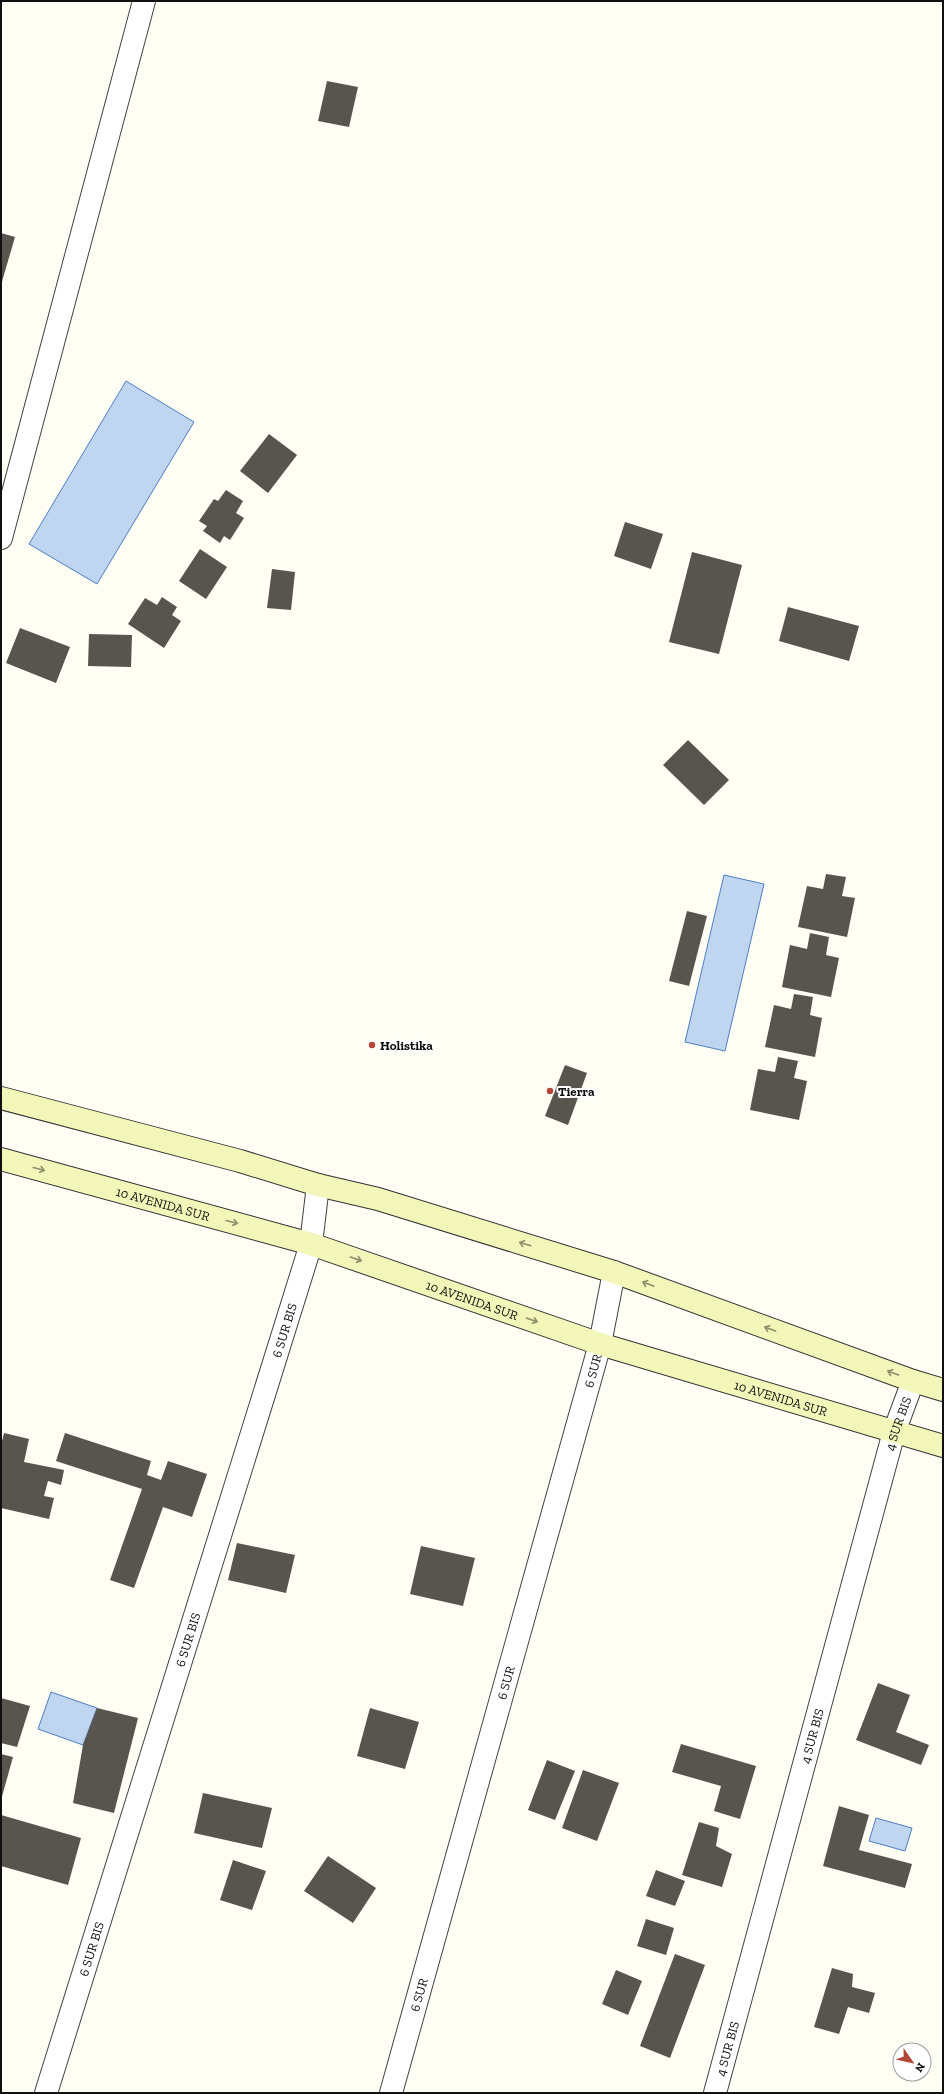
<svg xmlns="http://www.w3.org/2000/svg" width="944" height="2094" font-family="'Zilla Slab',serif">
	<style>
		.water { fill: #bfd5f0; stroke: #4e7ebf }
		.building { fill: #58544e }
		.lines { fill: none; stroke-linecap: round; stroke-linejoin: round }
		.street-casing { stroke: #434343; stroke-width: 24 }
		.secondary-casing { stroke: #323232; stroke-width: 24 }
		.street { stroke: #fff; stroke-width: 22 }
		.secondary { stroke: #f2f6b8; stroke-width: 22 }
		.oneway { stroke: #8c8e6c }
		.poi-dot { fill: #b24737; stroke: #fff; stroke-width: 1.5 }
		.labels { text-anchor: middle; stroke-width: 4; stroke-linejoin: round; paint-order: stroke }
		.poi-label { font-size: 13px; font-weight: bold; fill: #101010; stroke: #fff; text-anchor: start }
		.street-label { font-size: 13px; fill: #101010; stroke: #fff }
	</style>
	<rect width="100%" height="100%" fill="#fefef5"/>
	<!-- water -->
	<g class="water">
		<path d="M126,381l68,41 -97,162 -68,-40z"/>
		<path d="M724,875l40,9 -39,167 -40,-9z"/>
		<path d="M51,1692l46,16 -14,37 -45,-16z"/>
		<path d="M876,1818l36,10 -7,23 -36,-10z"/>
	</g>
	<!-- building -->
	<g class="building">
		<path d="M327,81l31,6 -9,40 -31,-6z"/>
		<path d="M1,233l14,4 -14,48z"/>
		<path d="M269,434l28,21 -29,38 -28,-22z"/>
		<path d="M226,490l17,11 -7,12 8,5 -14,22 -6,-4 -4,7 -17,-12 4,-5 -8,-5 15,-22 4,2z"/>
		<path d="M625,522l38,12 -12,35 -37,-13z"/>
		<path d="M200,549l27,18 -21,32 -27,-18z"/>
		<path d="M692,552l50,13 -23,89 -50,-12z"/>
		<path d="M272,569l23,3 -4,38 -24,-2z"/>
		<path d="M162,597l15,10 -5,8 9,6 -17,27 -36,-24 17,-26 12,7z"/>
		<path d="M788,607l71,19 -10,35 -70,-20z"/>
		<path d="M20,628l50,19 -14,36 -50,-20z"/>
		<path d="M89,634l43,1 -1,32 -43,-1z"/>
		<path d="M688,740l41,40 -25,25 -41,-40z"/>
		<path d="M826,874l20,3 -4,19 13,2 -8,39 -49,-10 9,-41 16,3z"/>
		<path d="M687,911l20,5 -18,70 -20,-5z"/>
		<path d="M810,933l19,4 -3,18 13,3 -8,39 -49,-10 8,-42 17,4z"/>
		<path d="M794,994l19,3 -3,18 12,3 -7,39 -50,-10 9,-42 17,4z"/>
		<path d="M778,1057l20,4 -4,17 13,3 -8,39 -49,-10 8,-41 17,3z"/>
		<path d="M565,1065l22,8 -19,52 -23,-9z"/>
		<path d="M4,1433l25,6 -5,23 40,8 -3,15 -13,-4 -4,15 10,2 -5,21 -48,-11v-63z"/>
		<path d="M65,1433l86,28 -4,14 14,5 7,-19 39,13 -15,43 -29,-10 -29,81 -24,-8 32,-91 -86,-28z"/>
		<path d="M237,1543l58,12 -9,38 -58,-13z"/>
		<path d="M421,1546l54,12 -12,48 -53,-12z"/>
		<path d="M878,1683l32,12 -14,37 33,13 -8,20 -65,-25z"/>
		<path d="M1,1698l29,8 -13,41 -16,-4z"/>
		<path d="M97,1708l41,10 -24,95 -41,-10 10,-58z"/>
		<path d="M370,1708l49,14 -14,47 -48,-13z"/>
		<path d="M681,1744l75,22 -16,53 -26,-8 7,-25 -49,-14z"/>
		<path d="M1,1754l12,3 -12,43z"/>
		<path d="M547,1760l28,11 -20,49 -27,-10z"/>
		<path d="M583,1770l36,13 -22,58 -35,-13z"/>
		<path d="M203,1793l69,15 -10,40 -68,-15z"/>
		<path d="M839,1806l30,9 -10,35 53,14 -7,24 -82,-22z"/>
		<path d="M1,1815l80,23 -13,47 -67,-19z"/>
		<path d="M699,1822l20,6 -3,18 16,8 -10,33 -40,-12z"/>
		<path d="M328,1856l48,32 -23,35 -49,-32z"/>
		<path d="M233,1860l33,11 -14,39 -32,-10z"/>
		<path d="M656,1870l29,11 -10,25 -29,-10z"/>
		<path d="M646,1919l28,9 -8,27 -29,-9z"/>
		<path d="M675,1954l30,11 -35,93 -30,-12z"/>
		<path d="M832,1968l21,6 -1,13 23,6 -6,20 -21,-6 -9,27 -25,-7z"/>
		<path d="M616,1970l26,11 -14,34 -26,-11z"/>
	</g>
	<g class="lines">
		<!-- street casing -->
		<g class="street-casing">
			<g id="street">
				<path d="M1,538l143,-537"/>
				<path id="s1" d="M46,2093l265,-849 7,-59"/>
				<path id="s2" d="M391,2093l209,-749 14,-72"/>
				<path id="s3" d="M715,2093l179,-661 19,-51"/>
			</g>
		</g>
		<!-- secondary casing -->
		<g class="secondary-casing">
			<g id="secondary">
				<path d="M1,1098l239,63 78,24 60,14 236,73 299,109 30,9"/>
				<path id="s4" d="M1,1159l310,85 289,100 343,102"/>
			</g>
		</g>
		<!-- street -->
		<use href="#street" class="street"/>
		<!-- secondary -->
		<use href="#secondary" class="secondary"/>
	</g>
	<!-- one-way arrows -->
	<defs><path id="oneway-shaft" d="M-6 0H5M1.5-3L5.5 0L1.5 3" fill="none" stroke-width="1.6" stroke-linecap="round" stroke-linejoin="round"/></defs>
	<g class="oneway">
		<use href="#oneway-shaft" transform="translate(39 1169) rotate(15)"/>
		<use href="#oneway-shaft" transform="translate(232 1222) rotate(15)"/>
		<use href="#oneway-shaft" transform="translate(525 1244) rotate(-163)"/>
		<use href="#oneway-shaft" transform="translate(356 1259) rotate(19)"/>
		<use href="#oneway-shaft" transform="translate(648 1284) rotate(-160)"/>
		<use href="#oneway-shaft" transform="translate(532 1320) rotate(19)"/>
		<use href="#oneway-shaft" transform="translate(770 1329) rotate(-160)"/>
		<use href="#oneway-shaft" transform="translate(893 1373) rotate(-160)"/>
	</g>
	<!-- markers -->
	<g class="poi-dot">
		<circle cx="372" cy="1045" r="4"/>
		<circle cx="550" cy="1091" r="4"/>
	</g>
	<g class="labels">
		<!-- poi labels -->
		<g class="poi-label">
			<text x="380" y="1050">Holistika</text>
			<text x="558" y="1096">Tierra</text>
		</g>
		<!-- street labels -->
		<g class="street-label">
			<text dy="5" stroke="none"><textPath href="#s4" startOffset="168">10 AVENIDA SUR</textPath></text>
			<text dy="5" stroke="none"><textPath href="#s4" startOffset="492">10 AVENIDA SUR</textPath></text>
			<text dy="5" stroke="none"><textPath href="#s1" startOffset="799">6 SUR BIS</textPath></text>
			<text dy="5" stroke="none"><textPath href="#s2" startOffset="750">6 SUR</textPath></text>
			<text dy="5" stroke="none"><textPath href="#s4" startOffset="816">10 AVENIDA SUR</textPath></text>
			<text dy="5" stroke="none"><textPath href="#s3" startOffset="694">4 SUR BIS</textPath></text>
			<text dy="5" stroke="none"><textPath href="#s1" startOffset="475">6 SUR BIS</textPath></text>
			<text dy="5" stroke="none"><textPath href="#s2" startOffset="426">6 SUR</textPath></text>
			<text dy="5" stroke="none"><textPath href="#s3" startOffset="370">4 SUR BIS</textPath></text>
			<text dy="5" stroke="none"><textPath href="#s1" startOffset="151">6 SUR BIS</textPath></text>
			<text dy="5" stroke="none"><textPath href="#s2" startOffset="102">6 SUR</textPath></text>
			<text dy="5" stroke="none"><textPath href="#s3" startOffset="46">4 SUR BIS</textPath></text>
		</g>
	</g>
	<!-- border -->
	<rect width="944" height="2094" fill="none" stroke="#101010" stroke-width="4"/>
	<!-- north arrow -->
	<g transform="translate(912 2062) rotate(124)"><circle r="19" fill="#ffffff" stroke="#9f9f9f"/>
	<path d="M0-3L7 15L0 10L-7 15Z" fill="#b24737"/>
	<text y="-6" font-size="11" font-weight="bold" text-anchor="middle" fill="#101010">N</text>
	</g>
</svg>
